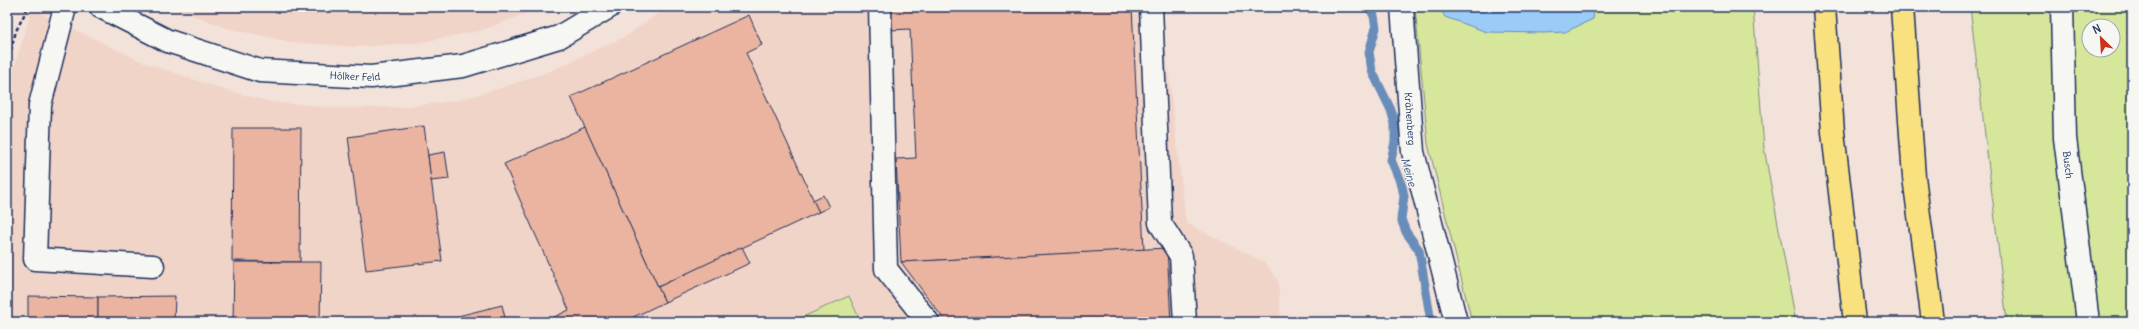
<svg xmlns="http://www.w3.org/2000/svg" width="2139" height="329" font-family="Delius,sans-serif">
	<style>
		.built { fill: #f1d4c8 }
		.green { fill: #d6e79b; stroke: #788b7c; fill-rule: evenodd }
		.water { fill: #9bccf7; stroke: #688dba }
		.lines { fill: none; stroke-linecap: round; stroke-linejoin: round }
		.stream { stroke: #688dba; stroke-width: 9 }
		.building { fill: #ebb4a0; stroke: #1b2f5e }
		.minor-casing { stroke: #1b2f5e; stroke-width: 25 }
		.highway-casing { stroke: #1b2f5e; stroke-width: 25 }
		.path { stroke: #1b2f5e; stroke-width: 2.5; stroke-dasharray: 4 3; stroke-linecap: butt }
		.minor { stroke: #f6f6f2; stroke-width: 22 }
		.highway { stroke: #fae180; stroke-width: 22 }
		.labels { text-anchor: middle; stroke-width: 3; stroke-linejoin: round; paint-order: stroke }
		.street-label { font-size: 10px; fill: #1b2f5e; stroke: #f6f6f2 }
		.water-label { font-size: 11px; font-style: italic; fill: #3b5684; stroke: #f6f6f2 }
	</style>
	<rect width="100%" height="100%" fill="#f3e2d9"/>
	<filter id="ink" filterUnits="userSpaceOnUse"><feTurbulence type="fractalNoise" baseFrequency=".025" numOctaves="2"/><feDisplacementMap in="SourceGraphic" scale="8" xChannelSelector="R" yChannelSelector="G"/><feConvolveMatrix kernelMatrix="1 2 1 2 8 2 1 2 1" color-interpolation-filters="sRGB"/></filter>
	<g filter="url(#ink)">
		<!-- built -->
		<g class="built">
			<path d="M7,7h8l-8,27z"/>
			<path d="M172,7h371l-63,24 -64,12 -61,4 -64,-5 -65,-14z"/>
			<path d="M667,7h494l25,216 78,39 14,18 3,42h-420l-12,-26 -57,26h-785v-223l8,-35 17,-55 111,53 79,27 50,13 66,6 67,-1 53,-7 39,-11 51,-17 78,-36z"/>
		</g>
		<!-- green -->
		<g class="green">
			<path d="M1415,7h338l11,141 32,174h-324l-44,-178z"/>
			<path d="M1970,7h162v315h-125zM2089,26h24v24h-24z"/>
			<path d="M849,296l12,26h-69z"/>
		</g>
		<!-- water -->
		<path class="water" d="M1439,7h156l-2,12 -28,13 -22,1 -56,-1 -42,-15z"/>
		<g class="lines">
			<!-- stream -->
			<path class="stream" d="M1369,7l5,9 2,12 -7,24 3,19 19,39 4,14v18l-4,18 11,26 2,10 -3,23 5,13 13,18 12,72"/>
		</g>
		<!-- building -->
		<g class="building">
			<path d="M889,7h243l12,243 -243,12 -5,-103 20,-1 -6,-129 -20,1z"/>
			<path d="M749,15l13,30 -16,8 73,159 -161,75 -87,-190z"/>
			<path d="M424,126l18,135 -76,9 -18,-133z"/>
			<path d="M585,127l80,175 -42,20h-72l-1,-3 19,-9 -65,-146z"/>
			<path d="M233,128h68l-1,134 -68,-1z"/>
			<path d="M445,152l4,27 -18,2 -3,-26z"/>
			<path d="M823,195l6,12 -10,5 -6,-12z"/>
			<path d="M742,247l8,16 -85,39 -7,-15z"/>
			<path d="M1167,248l4,74h-225l-45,-60z"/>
			<path d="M234,262h87l-1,60h-87z"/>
			<path d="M28,296l70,1v25h-70z"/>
			<path d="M175,296l-1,26h-76v-25z"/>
			<path d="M502,305l4,17h-47l-1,-6z"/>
		</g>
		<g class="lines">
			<!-- minor casing -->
			<g class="minor-casing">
				<g id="minor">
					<path d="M65,7l-25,98 -5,154 118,7"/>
					<path id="s1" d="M101,7l67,34 92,30 111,6 92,-11 96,-29 50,-30"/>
					<path d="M880,7l6,262 42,53"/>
					<path d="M1151,7l9,216 21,33 4,66"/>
					<path id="s2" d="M1402,7l11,145 43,170"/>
					<path id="s3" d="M2062,7l3,131 23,184"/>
				</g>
			</g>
			<!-- highway casing -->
			<g class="highway-casing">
				<g id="highway">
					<path d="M1824,7l9,125 22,190"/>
					<path d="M1902,7l12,170 19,145"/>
				</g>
			</g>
			<!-- path -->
			<path class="path" d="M7,64l9,-33 12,-24"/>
			<!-- minor -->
			<use href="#minor" class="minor"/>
			<!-- highway -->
			<use href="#highway" class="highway"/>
		</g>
	</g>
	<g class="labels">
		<!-- street labels -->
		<g class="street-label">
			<text dy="4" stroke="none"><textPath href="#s1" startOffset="267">Hölker Feld</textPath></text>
			<text dy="4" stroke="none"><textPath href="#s2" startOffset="112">Krähenberg</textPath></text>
			<text dy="4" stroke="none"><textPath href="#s3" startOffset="158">Busch</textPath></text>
		</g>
		<!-- water labels -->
		<g class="water-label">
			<text transform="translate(1409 172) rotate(74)" y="4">Meine</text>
		</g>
	</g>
	<!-- margin -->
	<rect width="2139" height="329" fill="none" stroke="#f6f6f2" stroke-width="24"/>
	<rect x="12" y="12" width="2115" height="305" fill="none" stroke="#1b2f5e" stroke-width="1.5" filter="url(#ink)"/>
	<!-- north arrow -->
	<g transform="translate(2101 38) rotate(335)"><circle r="19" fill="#f6f6f2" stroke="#9ea6b7"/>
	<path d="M0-3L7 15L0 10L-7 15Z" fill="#c8321e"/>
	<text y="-6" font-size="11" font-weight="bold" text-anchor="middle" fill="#1b2f5e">N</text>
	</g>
</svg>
